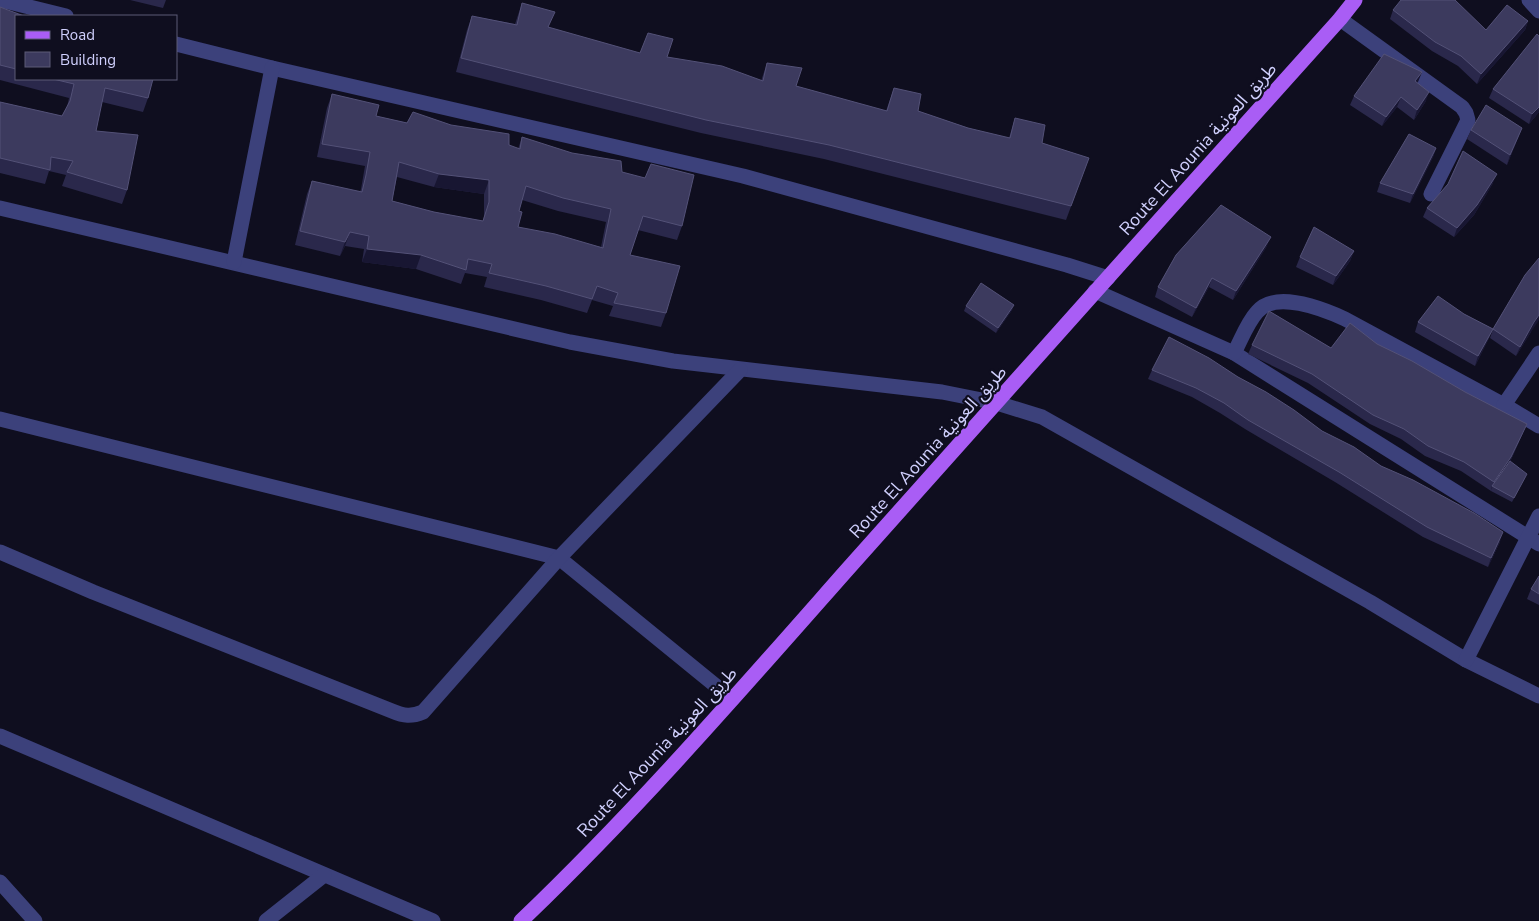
<svg xmlns="http://www.w3.org/2000/svg" width="1539" height="921" font-family="'Nunito Sans','Noto Sans Arabic',sans-serif">
	<style>
		.lines { fill: none; stroke-linecap: round; stroke-linejoin: round }
		.minor { stroke: #3c417b; stroke-width: 15 }
		.major { stroke: #a95df5; stroke-width: 15 }
		.wall { fill: #2a284b; fill-rule: evenodd }
		.shaded-wall { fill: #181632 }
		.building { fill: #3c3a5e; stroke: #535177; fill-rule: evenodd }
		.labels { text-anchor: middle; stroke-width: 4.5; stroke-linejoin: round; paint-order: stroke }
		.street-label { font-size: 18px; fill: #cfcffc; stroke: #0f0e1f }
	</style>
	<rect width="100%" height="100%" fill="#0f0e1f"/>
	<g class="lines">
		<!-- minor -->
		<g class="minor">
			<path d="M1,0l65,16"/>
			<path d="M1529,0l10,11"/>
			<path d="M1340,19l122,88 4,6 2,7 -37,74"/>
			<path d="M176,44l96,24 471,108 324,89 41,13"/>
			<path d="M0,208l570,134 103,19 269,31 55,11 45,14 328,185 96,58 73,36"/>
			<path d="M234,262l38,-194"/>
			<path d="M1095,291l139,62 305,191"/>
			<path d="M1234,353c7,-13 13,-30 23,-41 18,-22 66,-3 88,7l159,86 35,21"/>
			<path d="M1504,405l35,-52"/>
			<path d="M0,419l559,139 173,141"/>
			<path d="M0,552l93,40 299,119c12,5 19,6 31,1l136,-154 181,-188"/>
			<path d="M1466,660l73,-144"/>
			<path d="M0,736l433,185"/>
			<path d="M0,882l35,39"/>
			<path d="M266,921l58,-46"/>
		</g>
		<!-- major -->
		<path class="major" d="M521,921c115,-110 220,-231 325,-350 165,-184 328,-369 494,-552l15,-19"/>
	</g>
	<!-- wall -->
	<g class="wall">
		<path d="M130,0h36l-3,8z"/>
		<path d="M522,3l28,25 90,25 27,4 94,24 6,-18 29,23 90,25 8,-23 24,23 50,17 41,10 6,-20 27,25 47,15 -23,62 -242,-61 -123,-26 -245,-61 11,-42 5,-14 43,8z"/>
		<path d="M0,7l16,9v63h137l-5,19 -5,14 -41,-10 -6,29 31,59 -5,14 -60,-18 4,-11 -17,-4 -4,13 -45,-11v-71l62,14 5,-9 2,-9 -69,-18z"/>
		<path d="M1393,10l93,20 42,-9 -3,9 -48,54 -19,-18 -26,-15 -42,-32z"/>
		<path d="M1539,36v76l-10,12 -40,-26 4,-9z"/>
		<path d="M1422,72l-5,11 9,18 -12,19 -17,-13 -15,19 -32,-21 4,-9z"/>
		<path d="M332,94l44,22 133,29 9,4 4,-12 100,35 60,54 -5,14 -39,-10 -8,25 36,58 -5,14 -52,-11 4,-10 -21,-6 -5,13 -46,-13 -57,-13 3,-10 -22,-4 -4,11 -45,-15 -54,-7 2,-13 -19,-3 -5,10 -45,-11 12,-51 5,-13 48,11 1,-3 4,-23 -48,-9 10,-49zM397,177l37,10 50,7v22l-1,5 -49,-9 -42,-11zM522,200l36,11 48,11 -5,25 -83,-20 1,-16z"/>
		<path d="M1522,128l-15,37 -40,-26 4,-9z"/>
		<path d="M1436,148l-3,9 -23,46 -33,-11 3,-9z"/>
		<path d="M1493,183l-19,32 -20,22 -31,-20 4,-9 21,-24z"/>
		<path d="M1267,246l-34,54 -24,-13 -17,30 -37,-20 3,-10z"/>
		<path d="M1354,251l-4,10 -17,24 -37,-18 4,-10z"/>
		<path d="M1014,305l-2,5 -16,23 -32,-22 2,-5z"/>
		<path d="M1464,314l29,15 -4,9 -14,28 -60,-34 3,-10z"/>
		<path d="M1493,329l38,3 -15,24 -26,-18z"/>
		<path d="M1377,344l146,89 -13,29 15,16 -13,24 -21,-11 -30,-20 -36,-15 -24,-17 -31,-15 -62,-41 -60,-29 4,-9 79,3z"/>
		<path d="M1152,370l86,7 84,54 59,35 119,76 -12,25 -65,-30 -88,-55 -90,-53 -25,-16 -28,-16 -44,-18z"/>
		<path d="M1539,576v29l-12,-6 4,-10z"/>
	</g>
	<!-- shaded-wall -->
	<g class="shaded-wall">
		<path d="M1528,21l-3,9 -48,54 4,-10z"/>
		<path d="M1422,72l-4,10 -7,9 4,-10z"/>
		<path d="M1429,92l-3,9 -12,19 3,-10z"/>
		<path d="M1401,97l-4,10 -15,19 4,-9z"/>
		<path d="M1539,107v5l-10,12 3,-10z"/>
		<path d="M1522,128l-4,10 -11,27 3,-10z"/>
		<path d="M1436,148l-3,9 -23,46 3,-9z"/>
		<path d="M439,174l50,6 -5,14 -50,-7z"/>
		<path d="M1497,174l-4,9 -19,32 -20,22 3,-9z"/>
		<path d="M350,232l-5,14 -5,10 5,-14z"/>
		<path d="M1271,237l-4,9 -34,54 3,-9z"/>
		<path d="M367,249l54,6 -5,14 -54,-7z"/>
		<path d="M1354,251l-4,10 -17,24 3,-9z"/>
		<path d="M1212,278l-3,9 -17,30 4,-9z"/>
		<path d="M1014,305l-2,5 -16,23 2,-5z"/>
		<path d="M1539,315v5l-8,12 -15,24 4,-9 14,-25z"/>
		<path d="M1493,329l-4,9 -14,28 3,-10z"/>
		<path d="M1527,424l-4,9 -15,33 -16,20 -1,5 3,-9z"/>
		<path d="M1503,532l-3,10 -12,25 3,-9z"/>
	</g>
	<!-- building -->
	<g class="building">
		<path d="M1401,0h54l31,30 21,-25 21,16 -47,53 -20,-18 -26,-14 -42,-32z"/>
		<path d="M522,3l33,9 -7,15 92,26 8,-20 25,6 -6,18 55,9 41,15 4,-18 35,5 -6,18 91,25 7,-23 27,6 -3,17 50,17 42,10 5,-20 30,7 -3,18 47,15 -18,48 -242,-61 -123,-25 -245,-62 11,-42 45,9z"/>
		<path d="M0,7l24,9h-8v53l-16,-4z"/>
		<path d="M1537,34l2,2v71l-7,7 -39,-25z"/>
		<path d="M1384,54l38,18 -7,9 14,11 -12,18 -16,-13 -15,20 -32,-21z"/>
		<path d="M53,79h100l-5,19 -43,-10 -9,43 42,4 -11,55 -60,-18 6,-11 -22,-4 -1,13 -50,-12v-56l62,14 8,-15 4,-17z"/>
		<path d="M332,94l47,11 -3,11 31,7 6,-11 38,13 58,9v11l11,4 2,-12 50,16 49,8 1,11 23,6 6,-14 43,11 -12,51 -39,-10 -13,39 50,11 -14,47 -52,-10 4,-10 -21,-7 -5,13 -46,-13 -57,-13 3,-9 -24,-5 -2,11 -45,-15 -54,-6 2,-13 -19,-4 -5,10 -45,-11 12,-50 50,11 4,-17 4,-23 -48,-8zM399,162l40,12 50,6v22l-6,19 -49,-9 -42,-11zM526,186l37,12 48,11 -8,39 -48,-14 -37,-7 4,-15 -3,-1z"/>
		<path d="M1486,105l36,23 -12,27 -39,-25z"/>
		<path d="M1409,134l27,14 -23,46 -33,-11z"/>
		<path d="M1463,151l34,23 -20,31 -20,23 -30,-20 21,-24z"/>
		<path d="M1221,205l50,32 -35,54 -24,-13 -16,30 -38,-21 18,-32z"/>
		<path d="M1314,227l40,24 -18,25 -36,-19z"/>
		<path d="M1539,258v57l-5,7 -14,25 -27,-18 32,-54z"/>
		<path d="M981,283l33,22 -16,23 -32,-22z"/>
		<path d="M1438,296l26,18 29,15 -15,27 -60,-34z"/>
		<path d="M1269,311l62,37 19,-25 27,21 35,17 53,31 62,32 -16,33 -17,25 -30,-20 -36,-16 -24,-17 -31,-14 -61,-41 -60,-29z"/>
		<path d="M1169,337l40,21 29,19 28,15 28,18 28,21 32,16 27,19 32,14 61,33 29,19 -12,26 -64,-31 -88,-55 -91,-52 -24,-17 -28,-15 -44,-18z"/>
		<path d="M1510,461l17,13 -13,24 -22,-12z"/>
		<path d="M1539,576v18l-8,-5z"/>
	</g>
	<g class="labels">
		<!-- street labels -->
		<g class="street-label">
			<text transform="translate(1198 149) rotate(-48)" y="6">Route El Aounia طريق العونية</text>
			<text transform="translate(928 452) rotate(-48)" y="6">Route El Aounia طريق العونية</text>
			<text transform="translate(657 752) rotate(-47)" y="6">Route El Aounia طريق العونية</text>
		</g>
	</g>
	<!-- legend -->
	<rect x="15" y="15" width="162" height="65" fill="#0f0e1f" stroke="#5c5b77"/>
	<rect x="25" y="31" width="25" height="8" fill="#a95df5" stroke="#5c5b77"/>
	<text x="60" y="40" font-size="15" fill="#cfcffc">Road</text>
	<rect x="25" y="52" width="25" height="15" fill="#3c3a5e" stroke="#5c5b77"/>
	<text x="60" y="65" font-size="15" fill="#cfcffc">Building</text>
</svg>
